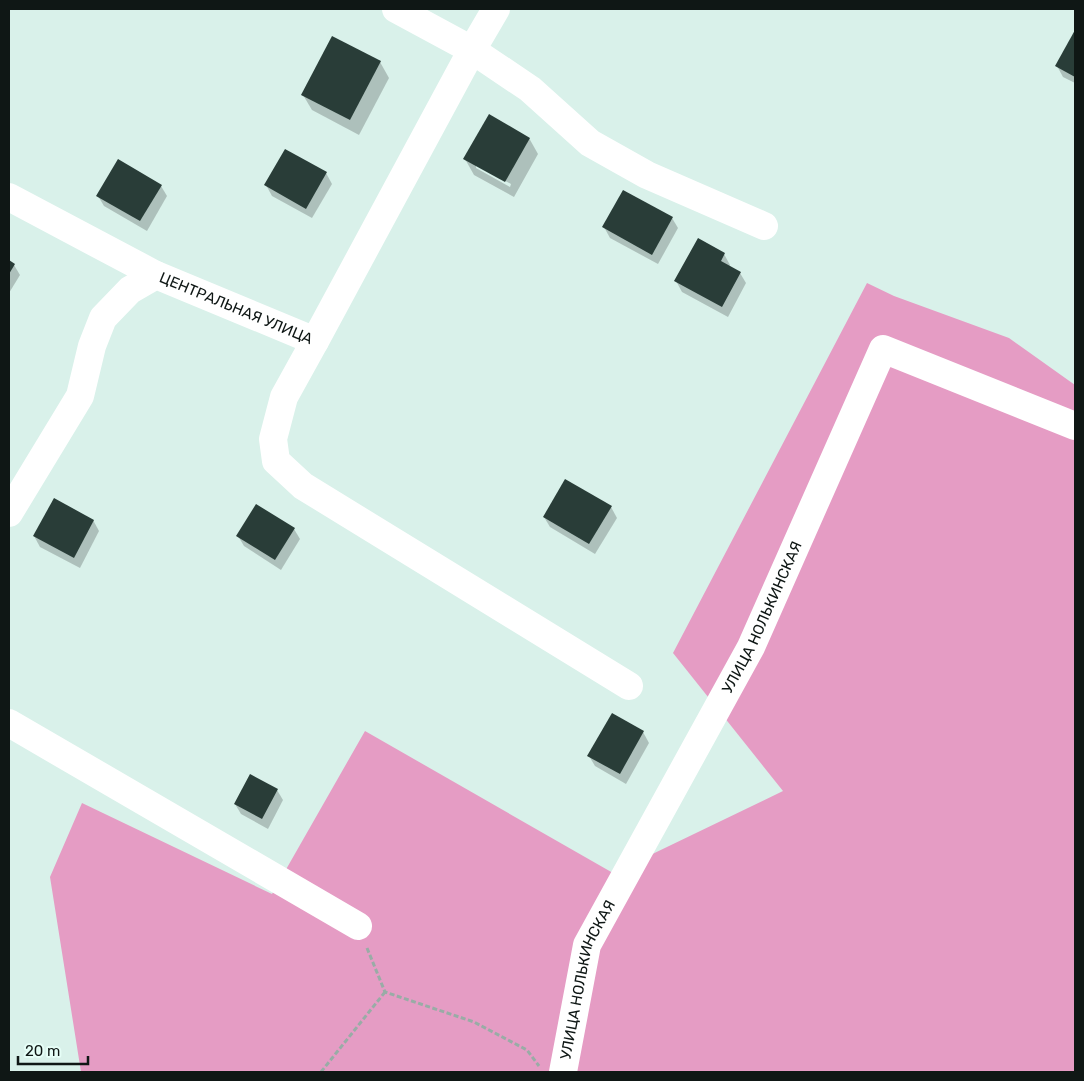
<svg xmlns="http://www.w3.org/2000/svg" width="1084" height="1081" font-family="Rubik,sans-serif">
	<style>
		.forest { fill: #e59cc4 }
		.shadow { fill: #0003; fill-rule: evenodd }
		.building { fill: #293d38 }
		.lines { fill: none; stroke-linecap: round; stroke-linejoin: round }
		.path { stroke: #99aca6; stroke-width: 3; stroke-dasharray: 5 2.5; stroke-linecap: butt }
		.minor { stroke: #fff; stroke-width: 28 }
		.labels { text-anchor: middle; stroke-width: 5; stroke-linejoin: round; paint-order: stroke }
		.street-label { font-size: 15px; fill: #0f1715; stroke: #e6fef7 }
	</style>
	<rect width="100%" height="100%" fill="#d9f1ea"/>
	<!-- forest -->
	<path class="forest" d="M867,283l27,13 115,42 66,47v687h-994l-31,-195 32,-74 190,91 93,-163 248,142 170,-82 -110,-138z"/>
	<!-- shadow -->
	<g class="shadow">
		<path d="M1075,32v51l-12,-6 -6,-11z"/>
		<path d="M380,62l9,16 -30,57 -47,-25 -9,-15z"/>
		<path d="M529,138l9,16 -24,43 -40,-22 -9,-16zM476,165l35,19 -1,3 -34,-19z"/>
		<path d="M326,173l6,11 -20,34 -40,-22 -6,-11z"/>
		<path d="M161,186l6,10 -20,35 -43,-25 -6,-10z"/>
		<path d="M672,218l6,10 -20,36 -48,-26 -6,-11z"/>
		<path d="M724,254l6,11 -1,2 11,6 6,10 -18,34 -46,-25 -6,-11z"/>
		<path d="M9,261l5,4 6,10 -11,18z"/>
		<path d="M611,507l6,11 -22,36 -45,-27 -6,-10z"/>
		<path d="M93,520l6,11 -19,37 -40,-21 -6,-11z"/>
		<path d="M294,529l6,10 -19,31 -37,-24 -6,-10z"/>
		<path d="M643,732l6,11 -23,41 -31,-18 -6,-10z"/>
		<path d="M277,790l6,10 -15,29 -27,-15 -6,-10z"/>
	</g>
	<!-- building -->
	<g class="building">
		<path d="M1075,30v47l-20,-11z"/>
		<path d="M332,36l49,25 -31,59 -49,-25z"/>
		<path d="M489,114l41,24 -25,44 -42,-23z"/>
		<path d="M285,149l42,23 -21,37 -42,-24z"/>
		<path d="M118,159l44,26 -22,36 -44,-25z"/>
		<path d="M623,190l50,27 -21,38 -50,-28z"/>
		<path d="M698,238l27,15 -4,8 20,11 -19,35 -48,-26z"/>
		<path d="M9,260l6,4 -6,10z"/>
		<path d="M565,479l47,27 -23,38 -46,-27z"/>
		<path d="M54,498l40,22 -20,38 -41,-22z"/>
		<path d="M256,504l39,24 -20,32 -39,-24z"/>
		<path d="M612,713l32,18 -24,43 -33,-18z"/>
		<path d="M250,774l28,15 -16,30 -28,-15z"/>
	</g>
	<g class="lines">
		<!-- path -->
		<g class="path">
			<path d="M367,948l18,44 89,30 53,28 12,16"/>
			<path d="M321,1072l64,-80"/>
		</g>
		<!-- minor -->
		<g class="minor">
			<path d="M396,9l76,41 58,39 60,54 57,32 117,51"/>
			<path d="M9,197l147,78"/>
			<path d="M315,341l-31,56 -11,42 3,22 27,25 326,200"/>
			<path id="s1" d="M9,513l71,-117 12,-50 11,-28 27,-28 26,-15 159,66 157,-291 24,-41"/>
			<path d="M9,723l349,203"/>
			<path id="s2" d="M563,1072l24,-127 164,-298 132,-298 192,77"/>
		</g>
	</g>
	<g class="labels">
		<!-- street labels -->
		<g class="street-label">
			<text dy="5" stroke="none"><textPath href="#s1" startOffset="374">ЦЕНТРАЛЬНАЯ УЛИЦА</textPath></text>
			<text dy="5" stroke="none"><textPath href="#s2" startOffset="501">УЛИЦА НОЛЬКИНСКАЯ</textPath></text>
			<text dy="5" stroke="none"><textPath href="#s2" startOffset="96">УЛИЦА НОЛЬКИНСКАЯ</textPath></text>
		</g>
	</g>
	<!-- border -->
	<rect width="1084" height="1081" fill="none" stroke="#0f1715" stroke-width="20"/>
	<!-- scale -->
	<path d="M18 1056v8h70v-8" fill="none" stroke="#0f1715" stroke-width="2.5"/>
	<text x="25" y="1056" font-size="15" fill="#0f1715" stroke="#e6fef7" stroke-width="4" paint-order="stroke">20 m</text>
</svg>
